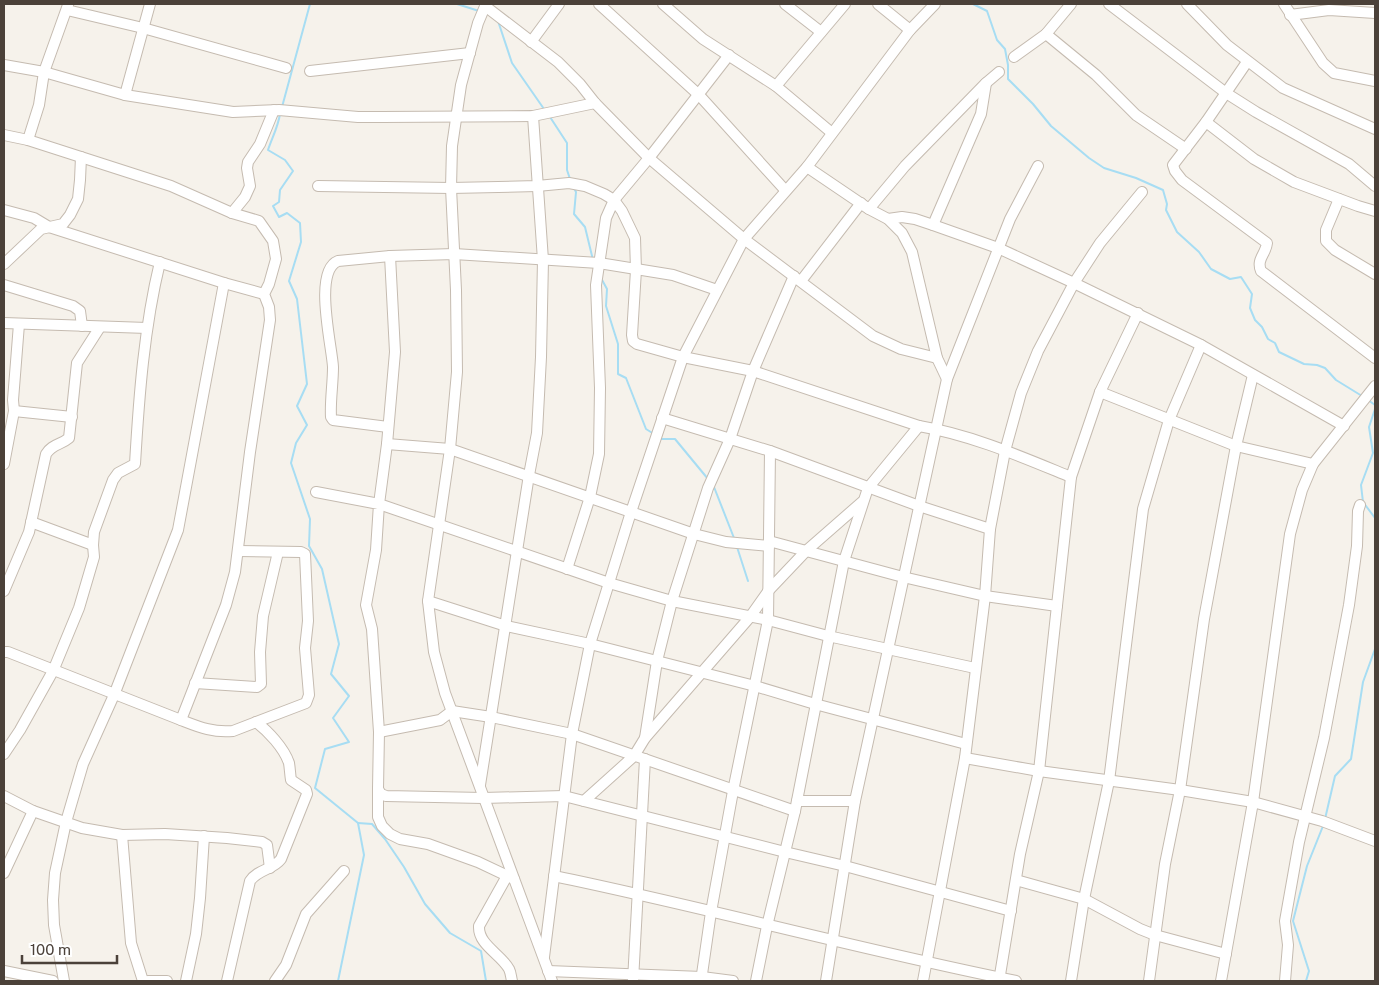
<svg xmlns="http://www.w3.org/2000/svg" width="1379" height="985" font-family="'Public Sans',sans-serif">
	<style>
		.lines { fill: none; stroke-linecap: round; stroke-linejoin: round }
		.stream { stroke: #a7ddf3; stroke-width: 2 }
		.minor-casing { stroke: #c5bbb0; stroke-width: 12 }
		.minor { stroke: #fff; stroke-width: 10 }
	</style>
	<rect width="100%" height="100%" fill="#f6f2eb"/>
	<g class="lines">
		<!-- stream -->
		<g class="stream">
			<path d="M457,4l22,7"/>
			<path d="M973,4l14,7 10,29 8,9 3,16v14l25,25 18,22 38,32 15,10 32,10 27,12 4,14 -1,6 11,22 22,20 12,17 19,10 11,-2 11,17 -2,14 5,12 7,7 6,12 7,4 4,9 25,12 13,1 8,3 11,12 26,16"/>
			<path d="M498,21l14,42 32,46"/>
			<path d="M282,107l28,-103"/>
			<path d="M280,114c-2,13 -8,24 -12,36l17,10 8,11 -13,19 -1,12 -6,4 6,11 8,-4 13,10 1,19 -12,39 8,18 10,85 -10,22 10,19 -11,18 -5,20 19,56 -1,27 13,23 17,75 -8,30 18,22 -16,22 16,24 -24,7 -10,39 43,35 6,32 -26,126"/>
			<path d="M550,117l17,26v27l3,9"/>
			<path d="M574,188l2,4 -2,22 11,13 8,33"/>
			<path d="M601,278l6,11 -1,17 12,38v30l8,4 20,51 8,5"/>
			<path d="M1368,400l7,5"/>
			<path d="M1375,409l-6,18 4,26 -12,32 2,17 12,16"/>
			<path d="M660,439h15l33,40"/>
			<path d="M714,487l20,51"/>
			<path d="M737,547l11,34"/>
			<path d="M1325,819l10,-43 16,-17 12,-77 12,-33"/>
			<path d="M358,823l14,1 13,15 19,28 21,37 25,29 31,18 5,30"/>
			<path d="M1306,981l3,-10 -16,-50 14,-55 16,-40"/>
		</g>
		<!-- minor casing -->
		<g class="minor-casing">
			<g id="minor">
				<path d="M486,4l-8,19 -17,62 -9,61 -1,42 5,102 1,82 -7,77 -22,152 6,51 11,41 107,288"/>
				<path d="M599,4l100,91 86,95"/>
				<path d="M663,4l40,35 73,47 56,47"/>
				<path d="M785,4l36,28"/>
				<path d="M878,4l32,26"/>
				<path d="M1109,4l117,89 30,19 93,52 26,22"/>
				<path d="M1187,4l40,41 56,43 92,41"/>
				<path d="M1284,4l39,59 11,10 41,8"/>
				<path d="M485,6l73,56 22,22 15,19 54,55 95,81 129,97 28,13 36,9"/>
				<path d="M67,10l76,18 143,40"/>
				<path d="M1290,15l39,-5 46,3"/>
				<path d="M1046,34l50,41 40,40 50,34"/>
				<path d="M531,42l28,-38"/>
				<path d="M1014,57l32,-23 25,-30"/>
				<path d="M1247,62l-41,60 -33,43 2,6 7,9 85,63c-1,11 -11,16 -6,28l114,87"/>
				<path d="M4,65l40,7 81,23 108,17 46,-2 79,7h24l151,-1 62,-13"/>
				<path d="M310,71l160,-18"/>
				<path d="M776,86l69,-82"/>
				<path d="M125,95l25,-91"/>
				<path d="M1206,122l48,37 40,23 64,24 17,5"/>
				<path d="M4,135l24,5 143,46 61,27 27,8 14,20 3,18 -7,25 -5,10 5,13 1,13 -20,132 -15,120 -9,33 -45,115"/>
				<path d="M28,140l11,-35 5,-33 24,-67"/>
				<path d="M807,167l62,42 19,10 14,14 10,19 25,106 10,21"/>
				<path d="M318,186l133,2 86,-2 32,-3 16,3 19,8 10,6 8,11 13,27 1,32 -4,65 1,6 4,3 46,13 70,14 166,55c53,9 103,31 152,51"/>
				<path d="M1339,199l-13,31v11l9,9 40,24"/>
				<path d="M869,209l36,-43 81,-83 13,-11"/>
				<path d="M4,210l30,8 15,9 175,56 40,11"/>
				<path d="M232,213l13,-16 5,-11 -3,-18 1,-6 12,-18 14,-34"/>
				<path d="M888,219l14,-2 13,2 18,6 65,23 76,35 127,62 143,81"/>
				<path d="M933,225l48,-111 5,-31"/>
				<path d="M390,256l5,96 -8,92 -8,60 230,79 63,18 96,19 60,16 147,32"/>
				<path d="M4,264l37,-35 22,-5 7,-9 8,-16 2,-19 1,-23"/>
				<path d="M801,281l60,-78"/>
				<path d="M4,285l69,21 7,5 2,15"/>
				<path d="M4,323l143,5"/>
				<path d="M1100,392l136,54 77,18"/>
				<path d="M14,411l58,6"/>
				<path d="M662,418l108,33 149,55 71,23"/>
				<path d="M388,427l-55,-7 -2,-3c-1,-16 2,-33 2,-50 -1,-21 -20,-96 5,-106l52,-5 64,-2 145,9 74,12 44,15"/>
				<path d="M387,444l63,5 244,85 32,8 43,4"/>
				<path d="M4,464l10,-53 -1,-11 6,-76"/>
				<path d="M316,492l63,12 -3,46 -10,55 6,24 7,103 -1,57 3,5 5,2 97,2 81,-2 221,56 60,14 166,45"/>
				<path d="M31,522l62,23"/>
				<path d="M769,541l134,36 82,19 72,10"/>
				<path d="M567,569l23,-72 9,-43 1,-66 -4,-103 10,-67 8,-18 35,-42 80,-103"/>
				<path d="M4,591l25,-59 17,-78c6,-10 15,-9 23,-16l8,-75 23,-36"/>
				<path d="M428,601l78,25 84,18 165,42 60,18 151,40"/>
				<path d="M4,652h4l173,68c18,7 32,13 52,11l73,-28 3,-8 -4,-47 3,-27 -3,-67 -4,-2 -63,-1"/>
				<path d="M195,683l62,4 4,-3 -1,-32 3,-36 15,-64"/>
				<path d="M379,732l61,-12 12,-9 39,6 81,17 223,77"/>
				<path d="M645,738l12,-77 15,-60 36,-113 22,-49 23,-68 41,-95"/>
				<path d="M4,754l16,-24 33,-59 26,-63 15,-51 -1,-12 1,-13 19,-52 5,-7 17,-9c4,-68 9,-136 25,-202"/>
				<path d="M965,758l74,13 141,19 73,12 69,19 53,20"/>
				<path d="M480,785l49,-310 8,-42 4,-76 2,-97 -10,-144"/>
				<path d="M378,789v28l4,9 8,8 10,5 28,5 50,18 36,17"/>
				<path d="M4,796l29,15 49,17 40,7 43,-1 62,4 35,4 5,3 3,23"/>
				<path d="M584,801l50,-45 11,-18 105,-121 19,-27 37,-39 56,-49"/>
				<path d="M797,801h58"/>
				<path d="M122,835l9,108 12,38"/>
				<path d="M4,873l29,-62"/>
				<path d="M507,876l-28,50c-1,19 22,28 30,43 2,4 2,8 3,12"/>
				<path d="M554,876c155,32 307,74 462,105"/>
				<path d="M1016,880l68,19 56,30 15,6 71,19"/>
				<path d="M544,957l28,-223 18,-90 41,-132 52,-155 61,-118 63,-72 103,-137 25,-26"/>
				<path d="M4,971l49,10"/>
				<path d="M548,971l154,6 31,4"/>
				<path d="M64,981l-10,-56 -1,-25 2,-27 11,-51 17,-58 31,-69 64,-165 46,-247"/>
				<path d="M148,981h19"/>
				<path d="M186,981l10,-47 4,-36 4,-62"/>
				<path d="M227,981l23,-100c8,-12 23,-11 31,-22l26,-65 -1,-4 -15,-10c-1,-6 -1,-11 -2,-17 -5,-15 -21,-32 -33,-41"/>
				<path d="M275,981l11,-16 20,-51 38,-43"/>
				<path d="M633,981l12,-222"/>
				<path d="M701,981l10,-69 22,-121 35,-171 2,-169"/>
				<path d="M756,981l11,-55 28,-115 49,-250 24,-73 51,-62"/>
				<path d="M826,981l29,-180 92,-422 63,-160 28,-53"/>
				<path d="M923,981l42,-223 20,-162 5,-67 15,-78 16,-58 17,-42 36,-68 26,-40 42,-51"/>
				<path d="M999,981l21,-127 19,-83 32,-294 29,-85 38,-79"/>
				<path d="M1071,981l13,-82 25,-118 34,-272 26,-89 32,-75"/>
				<path d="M1149,981l16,-117 15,-74 24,-171 32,-173 17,-71"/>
				<path d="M1221,981l32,-179 37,-268 12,-44 11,-26 62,-78"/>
				<path d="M1285,981l3,-36 -3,-24 3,-17 11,-62 25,-104 25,-133 8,-59 1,-35 2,-6"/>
			</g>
		</g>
		<!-- minor -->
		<use href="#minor" class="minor"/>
	</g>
	<!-- border -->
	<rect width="1379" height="985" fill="none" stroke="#4b4139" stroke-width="10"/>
	<!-- scale -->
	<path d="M22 955v8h95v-8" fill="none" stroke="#4b4139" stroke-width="2.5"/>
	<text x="30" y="955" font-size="15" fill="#4b4139" stroke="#ffffff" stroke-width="4" paint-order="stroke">100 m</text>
</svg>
